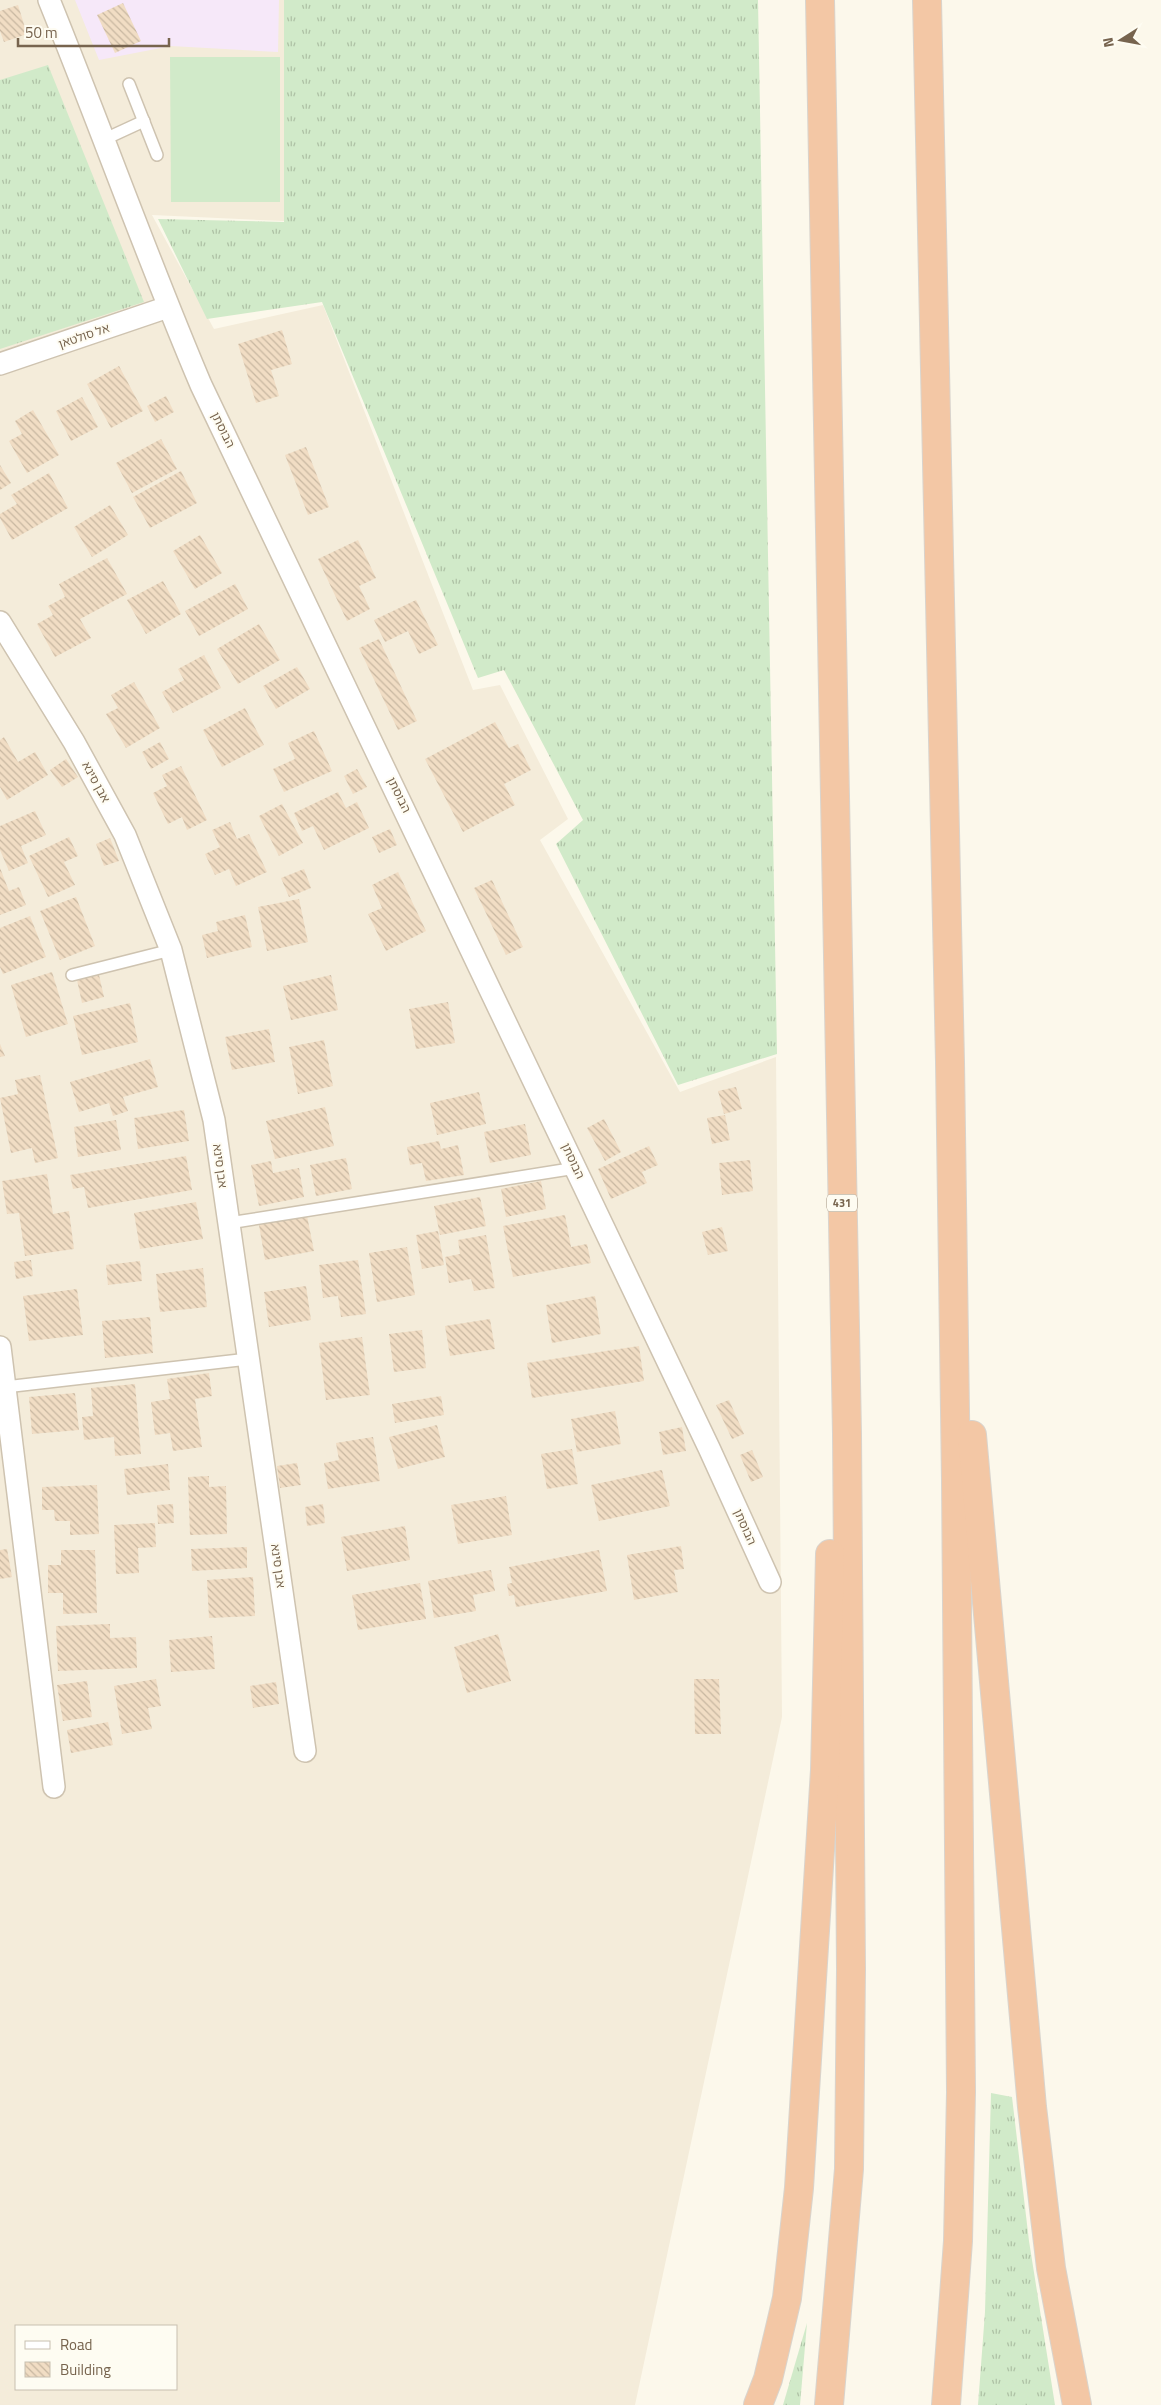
<svg xmlns="http://www.w3.org/2000/svg" width="1161" height="2405" font-family="'Titillium Web','Noto Sans Hebrew',sans-serif">
	<style>
		.residential { fill: #f4ecda; fill-rule: evenodd }
		.education { fill: #f6e8f9 }
		.grass { fill: url(#grass-tufts) }
		.pitch { fill: #d1eac9 }
		.building { fill: url(#building-back-hatch) }
		.lines { fill: none; stroke-linecap: round; stroke-linejoin: round }
		.lane-casing { stroke: #cec3b0; stroke-width: 14 }
		.street-casing { stroke: #cec3b0; stroke-width: 24 }
		.highway-casing { stroke: #d9d4cd; stroke-width: 30 }
		.lane { stroke: #fff; stroke-width: 11 }
		.street { stroke: #fff; stroke-width: 21 }
		.highway { stroke: #f3c7a5; stroke-width: 28 }
		.labels { text-anchor: middle; stroke-width: 4; stroke-linejoin: round; paint-order: stroke }
		.shield { fill: #fefcf2; stroke: #a0927f; stroke-width: 1 }
		.shield-label { font-size: 11px; font-weight: bold; fill: #77644e }
		.street-label { font-size: 12px; fill: #77644e; stroke: #fefcf2 }
	</style>
	<defs>
		<pattern id="grass-tufts" width="24" height="20" patternUnits="userSpaceOnUse" patternTransform="scale(1.25)"><rect width="24" height="20" fill="#d1eac9"/><path d="M3 7l-1-3M5 7V3M7 7l1-3M15 17l-1-3M17 17v-4M19 17l1-3" fill="none" stroke="#aec1a5"/></pattern>
		<pattern id="building-back-hatch" width="6" height="6" patternUnits="userSpaceOnUse" patternTransform="scale(1.25)"><rect width="6" height="6" fill="#f1ddc4"/><path d="M-1 5l2 2M0 0l6 6M5-1l2 2" fill="none" stroke="#c8b7a1"/></pattern>
	</defs>
	<rect width="100%" height="100%" fill="#fcf8eb"/>
	<!-- residential -->
	<path class="residential" d="M0,0h285l-1,221 -132,-6 62,114 109,-24 150,385 27,-5 68,134 -28,21 140,252 96,-35 6,660 -147,688h-635zM16,2326h160v63h-160z"/>
	<!-- education -->
	<path class="education" d="M75,0h204l-1,52 -107,-6 -72,14z"/>
	<!-- grass -->
	<g class="grass">
		<path d="M284,0h474l19,1054 -99,31 -122,-241 27,-24 -79,-150 -26,8 -156,-376 -115,17 -49,-100 126,3z"/>
		<path d="M48,65l96,237 -144,47v-269z"/>
		<path d="M991,2093l21,4 17,144 26,164h-77l7,-93z"/>
		<path d="M807,2323l-7,82h-17z"/>
	</g>
	<!-- pitch -->
	<path class="pitch" d="M170,57h110v145h-109z"/>
	<!-- building -->
	<g class="building">
		<path d="M123,3l18,38 -26,12 -18,-38z"/>
		<path d="M18,5l9,29 -23,8 -4,-11v-20z"/>
		<path d="M282,330l10,34 -21,6 8,26 -23,7 -18,-59z"/>
		<path d="M119,366l24,45 -32,17 -24,-44z"/>
		<path d="M166,396l8,16 -19,10 -8,-16z"/>
		<path d="M82,397l16,30 -27,14 -15,-30z"/>
		<path d="M33,410l26,45 -32,18 -18,-32 13,-7 -7,-13z"/>
		<path d="M161,439l16,30 -45,24 -16,-30z"/>
		<path d="M306,447l23,60 -21,8 -23,-60z"/>
		<path d="M0,465l11,18 -11,7z"/>
		<path d="M181,471l16,32 -47,25 -17,-31z"/>
		<path d="M49,473l19,35 -56,32 -12,-22v-4l17,-10 -6,-9z"/>
		<path d="M110,505l18,30 -36,22 -18,-30z"/>
		<path d="M200,535l22,38 -27,16 -22,-38z"/>
		<path d="M358,540l18,38 -17,8 11,23 -23,12 -29,-62z"/>
		<path d="M107,558l20,36 -47,25 11,19 -36,19 -18,-33 16,-9 -5,-9 17,-9 -6,-13z"/>
		<path d="M163,581l18,33 -35,20 -19,-34z"/>
		<path d="M235,584l13,25 -49,27 -14,-25z"/>
		<path d="M416,600l22,45 -19,9 -11,-23 -23,11 -11,-22z"/>
		<path d="M259,624l21,36 -42,24 -21,-35z"/>
		<path d="M379,639l38,82 -19,9 -39,-82z"/>
		<path d="M204,655l17,33 -48,25 -11,-21 22,-12 -6,-11z"/>
		<path d="M297,667l13,22 -34,20 -13,-23z"/>
		<path d="M134,682l26,46 -34,20 -20,-34 12,-6 -7,-13z"/>
		<path d="M245,708l19,37 -42,22 -19,-37z"/>
		<path d="M495,722l14,26 9,-4 13,26 -27,14 11,21 -52,27 -38,-73z"/>
		<path d="M314,731l18,40 -48,21 -11,-23 22,-10 -7,-16z"/>
		<path d="M4,737l14,25 17,-10 13,23 -41,25 -7,-13v-47z"/>
		<path d="M160,742l9,17 -18,10 -9,-17z"/>
		<path d="M66,759l12,18 -16,10 -12,-17z"/>
		<path d="M181,766l26,54 -20,10 -5,-13 -14,7 -15,-31 14,-7 -5,-11z"/>
		<path d="M357,769l10,18 -14,7 -9,-18z"/>
		<path d="M338,792l8,16 11,-6 12,26 -45,22 -11,-24 -11,5 -8,-18z"/>
		<path d="M282,804l21,39 -24,13 -20,-40z"/>
		<path d="M35,811l11,24 -25,11 7,17 -19,8 -9,-21v-24z"/>
		<path d="M230,822l7,17 12,-5 18,38 -31,14 -7,-17 -14,6 -10,-21 15,-7 -8,-17z"/>
		<path d="M390,829l7,16 -18,8 -7,-16z"/>
		<path d="M69,837l9,19 -14,6 11,23 -27,12 -19,-41z"/>
		<path d="M110,838l9,23 -15,5 -8,-22z"/>
		<path d="M0,868l9,23 10,-4 7,18 -26,10z"/>
		<path d="M304,869l7,19 -22,9 -8,-19z"/>
		<path d="M398,872l28,59 -40,20 -18,-37 14,-6 -10,-23z"/>
		<path d="M492,880l31,67 -17,8 -32,-67z"/>
		<path d="M76,897l19,49 -35,14 -20,-49z"/>
		<path d="M299,899l9,43 -41,9 -9,-44z"/>
		<path d="M245,915l7,32 -45,11 -5,-23 16,-4 -2,-9z"/>
		<path d="M30,916l16,41 -43,17 -3,-7v-39z"/>
		<path d="M52,972l16,52 -42,13 -15,-52z"/>
		<path d="M99,975l5,22 -22,6 -5,-23z"/>
		<path d="M331,975l7,35 -47,10 -8,-34z"/>
		<path d="M448,1002l7,41 -39,6 -7,-40z"/>
		<path d="M130,1003l8,39 -56,13 -9,-39z"/>
		<path d="M269,1029l6,33 -43,8 -7,-33z"/>
		<path d="M324,1040l9,46 -35,8 -9,-47z"/>
		<path d="M0,1044l5,12 -5,1z"/>
		<path d="M150,1059l8,28 -35,10 5,14 -15,5 -4,-13 -30,9 -9,-30z"/>
		<path d="M40,1075l18,83 -23,5 -3,-15 -21,5 -11,-55 18,-4 -3,-14z"/>
		<path d="M736,1087l6,22 -18,5 -6,-23z"/>
		<path d="M479,1092l7,32 -49,11 -7,-32z"/>
		<path d="M325,1107l9,39 -59,13 -9,-38z"/>
		<path d="M184,1110l5,31 -51,8 -4,-31z"/>
		<path d="M725,1115l5,25 -18,4 -5,-26z"/>
		<path d="M604,1119l17,33 -16,9 -18,-33z"/>
		<path d="M116,1120l5,30 -43,7 -4,-30z"/>
		<path d="M525,1124l6,31 -41,8 -6,-31z"/>
		<path d="M439,1141l2,8 17,-4 6,30 -38,6 -4,-18 -12,2 -3,-18z"/>
		<path d="M649,1146l9,19 -16,7 5,11 -36,16 -13,-30z"/>
		<path d="M186,1156l6,34 -104,18 -4,-21 -11,2 -3,-14z"/>
		<path d="M346,1158l6,31 -36,7 -6,-31z"/>
		<path d="M750,1160l3,31 -31,4 -3,-32z"/>
		<path d="M271,1161l2,12 26,-5 5,29 -45,9 -8,-41z"/>
		<path d="M47,1174l6,40 16,-3 5,38 -49,7 -6,-43 -12,1 -5,-33z"/>
		<path d="M541,1181l5,28 -40,8 -5,-28z"/>
		<path d="M480,1197l6,29 -46,9 -6,-29z"/>
		<path d="M196,1202l7,37 -63,10 -6,-36z"/>
		<path d="M565,1215l6,32 16,-3 4,19 -78,14 -10,-51z"/>
		<path d="M307,1216l7,35 -49,9 -6,-35z"/>
		<path d="M722,1227l6,24 -20,4 -6,-23z"/>
		<path d="M438,1231l6,34 -22,4 -6,-34z"/>
		<path d="M486,1235l9,53 -21,3 -3,-12 -22,4 -4,-26 15,-3 -2,-14z"/>
		<path d="M407,1247l8,48 -38,7 -8,-49z"/>
		<path d="M31,1260l2,16 -17,3 -2,-17z"/>
		<path d="M358,1260l8,54 -25,3 -3,-21 -15,2 -4,-33z"/>
		<path d="M140,1261l2,20 -34,4 -2,-20z"/>
		<path d="M203,1268l4,39 -47,5 -4,-38z"/>
		<path d="M306,1286l5,34 -42,7 -5,-35z"/>
		<path d="M77,1289l6,46 -54,6 -6,-45z"/>
		<path d="M595,1296l6,38 -49,9 -6,-38z"/>
		<path d="M150,1317l3,36 -48,5 -3,-37z"/>
		<path d="M490,1319l5,30 -45,7 -5,-30z"/>
		<path d="M422,1330l4,38 -32,4 -5,-38z"/>
		<path d="M362,1337l8,58 -44,5 -7,-57z"/>
		<path d="M639,1346l5,35 -112,17 -5,-35z"/>
		<path d="M209,1373l3,23 -17,3 7,48 -29,4 -3,-18 -15,2 -4,-33 19,-3 -3,-20z"/>
		<path d="M135,1384l6,70 -26,2 -1,-19 -30,3 -2,-23 11,-1 -2,-28z"/>
		<path d="M75,1393l4,37 -47,4 -3,-37z"/>
		<path d="M441,1396l3,19 -49,8 -3,-19z"/>
		<path d="M729,1400l15,34 -12,5 -16,-34z"/>
		<path d="M615,1411l6,33 -44,8 -6,-33z"/>
		<path d="M437,1425l8,32 -47,12 -9,-32z"/>
		<path d="M682,1427l4,24 -23,4 -4,-23z"/>
		<path d="M373,1437l7,44 -52,8 -4,-26 15,-3 -3,-17z"/>
		<path d="M572,1449l6,35 -31,5 -6,-35z"/>
		<path d="M752,1450l11,27 -12,5 -11,-27z"/>
		<path d="M297,1463l4,22 -21,3 -3,-22z"/>
		<path d="M168,1464l2,26 -43,5 -3,-26z"/>
		<path d="M662,1470l8,36 -71,15 -8,-36z"/>
		<path d="M209,1476v11l17,-1 1,48 -37,1 -2,-58z"/>
		<path d="M97,1485l2,49 -29,1v-14h-15l-1,-11h-12v-23z"/>
		<path d="M506,1496l6,39 -54,9 -7,-39z"/>
		<path d="M173,1504l1,19 -16,1 -1,-19z"/>
		<path d="M323,1504l2,19 -18,3 -2,-19z"/>
		<path d="M155,1523l1,24 -18,1 1,25 -23,1 -2,-49z"/>
		<path d="M405,1526l5,34 -63,11 -6,-34z"/>
		<path d="M681,1546l3,23 -10,1 4,22 -44,8 -7,-45z"/>
		<path d="M247,1547v21l-55,3 -1,-22z"/>
		<path d="M7,1549l5,28 -12,2v-29z"/>
		<path d="M61,1550h34l2,63 -34,1v-21h-15v-28h13z"/>
		<path d="M599,1550l8,41 -91,16 -2,-12 -5,1 -2,-12 5,-1 -3,-16z"/>
		<path d="M491,1570l4,21 -22,4 3,16 -42,7 -6,-37z"/>
		<path d="M253,1577l2,39 -46,2 -2,-38z"/>
		<path d="M420,1583l6,36 -68,11 -6,-35z"/>
		<path d="M110,1624v14l26,-1 1,31 -79,3 -2,-45z"/>
		<path d="M498,1634l13,47 -44,12 -13,-46z"/>
		<path d="M212,1636l3,33 -44,3 -2,-32z"/>
		<path d="M156,1679l5,27 -13,2 4,21 -30,5 -8,-48z"/>
		<path d="M694,1679h25l2,55h-26z"/>
		<path d="M87,1681l5,36 -29,4 -6,-36z"/>
		<path d="M276,1682l3,22 -26,4 -3,-22z"/>
		<path d="M108,1722l5,23 -42,8 -4,-23z"/>
	</g>
	<g class="lines">
		<!-- lane casing -->
		<g class="lane-casing">
			<g id="lane">
				<path d="M129,84l28,71"/>
				<path d="M105,139l39,-18"/>
				<path d="M72,975l99,-25"/>
				<path d="M229,1223l347,-55"/>
				<path d="M5,1387l243,-28"/>
			</g>
		</g>
		<!-- street casing -->
		<g class="street-casing">
			<g id="street">
				<path d="M49,0c52,128 98,258 152,385l508,1063 61,134"/>
				<path d="M0,364l168,-57"/>
				<path d="M0,622l74,120 51,93 46,115 43,170 91,631"/>
				<path d="M0,1347l54,440"/>
			</g>
		</g>
		<!-- highway casing -->
		<g class="highway-casing">
			<g id="highway">
				<path d="M820,0l27,1434 4,535 -2,200 -20,236"/>
				<path d="M927,0l23,1062 6,419 5,611 -3,149 -12,164"/>
				<path d="M972,1435l60,672 19,161 26,137"/>
				<path d="M758,2405l10,-26 19,-81 12,-110 26,-418 5,-216"/>
			</g>
		</g>
		<!-- lane -->
		<use href="#lane" class="lane"/>
		<!-- street -->
		<use href="#street" class="street"/>
		<!-- highway -->
		<use href="#highway" class="highway"/>
	</g>
	<g class="labels">
		<!-- shield labels -->
		<rect class="shield" x="827" y="1194.5" width="30" height="17" rx="4"/>
		<g class="shield-label">
			<text x="842" y="1207">431</text>
		</g>
		<!-- street labels -->
		<g class="street-label">
			<text transform="translate(84 336) rotate(-19)" y="4">אל סולטאן</text>
			<text transform="translate(223 430) rotate(64)" y="4">הבוסתן</text>
			<text transform="translate(96 782) rotate(61)" y="4">אבן סינא</text>
			<text transform="translate(399 795) rotate(64)" y="4">הבוסתן</text>
			<text transform="translate(573 1161) rotate(65)" y="4">הבוסתן</text>
			<text transform="translate(220 1166) rotate(82)" y="4">אבן סינא</text>
			<text transform="translate(745 1527) rotate(66)" y="4">הבוסתן</text>
			<text transform="translate(278 1566) rotate(82)" y="4">אבן סינא</text>
		</g>
	</g>
	<!-- legend -->
	<rect x="15" y="2325" width="162" height="65" fill="#fefcf2" stroke="#c8bfb0"/>
	<rect x="25" y="2341" width="25" height="8" fill="#ffffff" stroke="#c8bfb0"/>
	<text x="60" y="2350" font-size="15" fill="#77644e">Road</text>
	<rect x="25" y="2362" width="25" height="15" fill="url(#building-back-hatch)" stroke="#c8bfb0"/>
	<text x="60" y="2375" font-size="15" fill="#77644e">Building</text>
	<!-- north arrow -->
	<g transform="translate(1121 40) rotate(259)" stroke="#fefcf2" stroke-width="4" paint-order="stroke">
	<path d="M0-4L9 19L0 12L-9 19Z" fill="#77644e"/>
	<text y="-8" font-size="14" font-weight="bold" text-anchor="middle" fill="#77644e">N</text>
	</g>
	<!-- scale -->
	<path d="M18 38v8h151v-8" fill="none" stroke="#77644e" stroke-width="2.5"/>
	<text x="25" y="38" font-size="15" fill="#77644e" stroke="#fefcf2" stroke-width="4" paint-order="stroke">50 m</text>
</svg>
